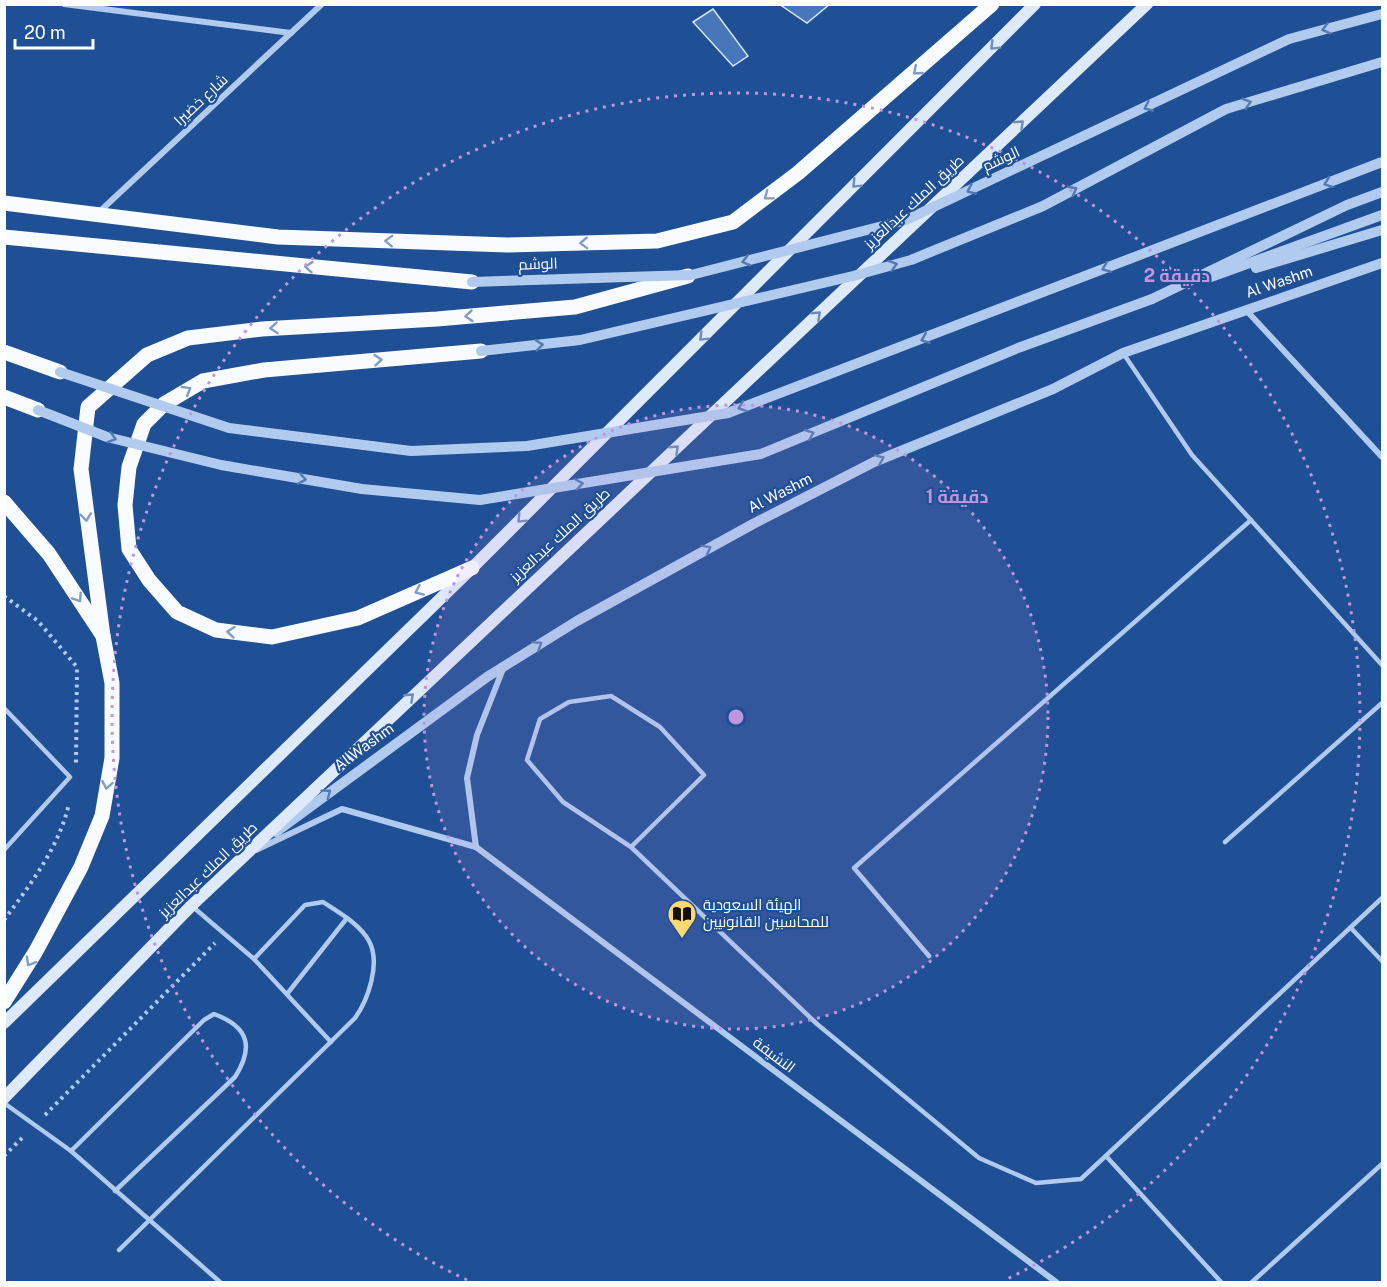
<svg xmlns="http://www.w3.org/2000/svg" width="1387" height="1287" font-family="'Public Sans',Cairo,sans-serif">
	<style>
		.building { fill: #4777ba; stroke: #d7e6fa; stroke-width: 1.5 }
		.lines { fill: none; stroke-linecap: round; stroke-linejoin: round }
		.path { stroke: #b1cbee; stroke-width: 4; stroke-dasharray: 3 4.5; stroke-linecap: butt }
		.service { stroke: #b1cbee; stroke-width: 4.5 }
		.minor { stroke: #b1cbee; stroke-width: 6 }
		.tertiary { stroke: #b1cbee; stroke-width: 10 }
		.secondary { stroke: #dee9fa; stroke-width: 12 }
		.primary { stroke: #f8fbff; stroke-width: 15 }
		.tertiary-bridge { stroke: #b1cbee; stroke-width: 10 }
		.oneway { stroke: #527ab4 }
		.oneway2 { stroke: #6b8dbd }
		.oneway3 { stroke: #819cc4 }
		.ring { fill: none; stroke: #bd96df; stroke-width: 3; stroke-dasharray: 3 6 }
		.labels { text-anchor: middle; stroke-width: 4.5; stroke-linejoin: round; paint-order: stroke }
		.street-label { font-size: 15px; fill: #fff; stroke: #1f4f94 }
		.poi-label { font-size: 15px; fill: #fff; stroke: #1f4f94; text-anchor: start }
		.centre { fill: #bd96df; stroke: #1f4f94; stroke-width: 3 }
		.ring-label { font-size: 18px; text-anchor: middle; font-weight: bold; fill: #bd96df; stroke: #1f4f94; stroke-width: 4.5; stroke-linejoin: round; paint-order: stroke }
	</style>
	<rect width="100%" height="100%" fill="#1f4f94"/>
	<!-- building -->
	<g class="building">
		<path d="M779,4h51l-23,19z"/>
		<path d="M713,9l35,47 -15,10 -40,-44z"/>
	</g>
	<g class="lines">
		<!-- path -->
		<g class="path">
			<path d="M4,596l34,25 39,46 -1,96"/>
			<path d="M4,920c26,-35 56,-74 65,-117"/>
			<path d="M45,1115l170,-172"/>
			<path d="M4,1156l21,-21"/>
		</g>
		<!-- service -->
		<g class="service">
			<path d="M1123,353l69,102 190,210"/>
			<path d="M4,708l66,69 -66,73"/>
			<path d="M1225,842l157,-139"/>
			<path d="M631,847l73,-72 -44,-48 -49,-31 -42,6 -29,17 -13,41 36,42 68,45 186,177 162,134 57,25 45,-4 301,-281"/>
			<path d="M193,907l61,52 77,83"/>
			<path d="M1351,928l31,33"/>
			<path d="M929,956l-75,-88 397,-348"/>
			<path d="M287,994l60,-76"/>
			<path d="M4,1103l67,48 149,131"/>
			<path d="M71,1151l133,-131 10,-6c35,13 40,33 21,63l-120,114"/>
			<path d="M1106,1156l115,126"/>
			<path d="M119,1250l236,-232c13,-18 26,-55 14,-77 -9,-17 -31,-29 -46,-39l-18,3 -51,54"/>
			<path d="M1252,1282l130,-118"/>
		</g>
		<!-- minor -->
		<g class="minor">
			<path d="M64,4l227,29"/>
			<path d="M98,213l224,-209"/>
			<path d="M1246,310l136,147"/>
			<path d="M476,847l-9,-69 10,-43 26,-66"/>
			<path d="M256,850l86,-41 134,38 580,435"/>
		</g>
		<!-- tertiary -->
		<g class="tertiary">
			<path d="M1256,268l126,-38"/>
			<path d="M1208,278l174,-63"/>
			<path d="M1152,299l195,-94 35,-13"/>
			<path d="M276,832l211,-155 90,-56 176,-97 121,-62 179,-73 70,-36 259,-90"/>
		</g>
		<!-- secondary -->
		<g class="secondary">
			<path d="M4,1023l468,-455 563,-564"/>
			<path d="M4,1098l187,-192 956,-902"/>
		</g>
		<!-- primary -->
		<g class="primary">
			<path d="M4,203l274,34 229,8 150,-4 76,-19 65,-49 194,-169"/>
			<path d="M4,237l468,45"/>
			<path d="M4,352l56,20"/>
			<path d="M4,397l34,13"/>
			<path d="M4,502l45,52 54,82 9,47v75l-10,58 -21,51 -45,84 -32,51"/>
			<path d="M472,568l-114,50 -86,19 -56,-7 -39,-18 -28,-32 -20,-31 -4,-44 4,-38 15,-43 20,-20 39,-23 61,-11 217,-19"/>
			<path d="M103,636l-22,-167 7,-62 59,-52 41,-17 74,-9 175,-10 138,-12 113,-31"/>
		</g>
		<!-- tertiary-bridge -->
		<g class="tertiary-bridge">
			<path d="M472,282l219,-7 215,-55 383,-181 93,-25"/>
			<path d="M481,351l99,-11 273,-64 58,-16 132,-54 183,-97 156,-47"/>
			<path d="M60,372l169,56 182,23 116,-5 201,-33 654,-251"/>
			<path d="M38,410l69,27 114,28 141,24 118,11 281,-46 257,-106 134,-49"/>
		</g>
	</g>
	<!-- one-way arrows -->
	<defs><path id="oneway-chevron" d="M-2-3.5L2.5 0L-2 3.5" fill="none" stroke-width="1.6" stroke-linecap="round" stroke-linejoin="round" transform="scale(1.5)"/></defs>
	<g class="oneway">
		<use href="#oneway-chevron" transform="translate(1326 29) rotate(165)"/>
		<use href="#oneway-chevron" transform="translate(1247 103) rotate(-17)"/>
		<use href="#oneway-chevron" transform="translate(1148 107) rotate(155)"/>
		<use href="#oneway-chevron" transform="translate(1328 183) rotate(160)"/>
		<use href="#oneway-chevron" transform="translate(971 190) rotate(155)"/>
		<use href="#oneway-chevron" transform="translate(1073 190) rotate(-28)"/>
		<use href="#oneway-chevron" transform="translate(746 261) rotate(166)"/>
		<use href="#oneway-chevron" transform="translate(893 265) rotate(-16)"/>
		<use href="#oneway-chevron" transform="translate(1106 268) rotate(158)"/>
		<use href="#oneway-chevron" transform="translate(925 339) rotate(159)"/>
		<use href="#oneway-chevron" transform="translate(539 345) rotate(-6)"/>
		<use href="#oneway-chevron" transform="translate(742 407) rotate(160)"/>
		<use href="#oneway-chevron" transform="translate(810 434) rotate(-22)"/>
		<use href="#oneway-chevron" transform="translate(112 438) rotate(16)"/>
		<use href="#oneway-chevron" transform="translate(880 459) rotate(-23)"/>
		<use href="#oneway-chevron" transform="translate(302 479) rotate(10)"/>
		<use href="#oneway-chevron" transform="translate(579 484) rotate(-9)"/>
		<use href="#oneway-chevron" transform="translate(707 549) rotate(-29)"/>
		<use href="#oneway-chevron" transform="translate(538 645) rotate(-32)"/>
		<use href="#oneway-chevron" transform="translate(327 793) rotate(-37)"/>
	</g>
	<g class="oneway2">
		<use href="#oneway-chevron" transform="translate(994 46) rotate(135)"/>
		<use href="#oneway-chevron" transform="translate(1020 124) rotate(-43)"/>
		<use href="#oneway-chevron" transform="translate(856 184) rotate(135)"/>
		<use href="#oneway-chevron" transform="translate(817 315) rotate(-43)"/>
		<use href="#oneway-chevron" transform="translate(703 337) rotate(135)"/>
		<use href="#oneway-chevron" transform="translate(675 449) rotate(-43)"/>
		<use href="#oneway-chevron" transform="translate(521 519) rotate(135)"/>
		<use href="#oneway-chevron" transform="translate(410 697) rotate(-43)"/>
	</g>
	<g class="oneway3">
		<use href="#oneway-chevron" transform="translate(917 71) rotate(139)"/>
		<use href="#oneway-chevron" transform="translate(768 196) rotate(143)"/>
		<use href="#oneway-chevron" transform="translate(389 241) rotate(-178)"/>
		<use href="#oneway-chevron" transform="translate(584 243) rotate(178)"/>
		<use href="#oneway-chevron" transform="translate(309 267) rotate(-175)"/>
		<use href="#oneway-chevron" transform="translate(469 316) rotate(175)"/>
		<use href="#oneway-chevron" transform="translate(274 328) rotate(176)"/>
		<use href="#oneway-chevron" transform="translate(378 360) rotate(-5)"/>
		<use href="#oneway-chevron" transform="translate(187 390) rotate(-31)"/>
		<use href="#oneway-chevron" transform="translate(86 517) rotate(83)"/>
		<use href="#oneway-chevron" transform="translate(419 591) rotate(156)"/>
		<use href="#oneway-chevron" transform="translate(78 598) rotate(57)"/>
		<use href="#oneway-chevron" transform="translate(231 632) rotate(-174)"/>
		<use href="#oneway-chevron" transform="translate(107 785) rotate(100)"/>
		<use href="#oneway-chevron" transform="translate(30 962) rotate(120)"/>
	</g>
	<!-- distance rings -->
	<circle cx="736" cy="717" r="312" fill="#bd96df" fill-opacity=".12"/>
	<g class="ring">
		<circle cx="736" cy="717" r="312"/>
		<path d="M467 1280A624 624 0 1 1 1005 1280"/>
	</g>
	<!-- icons -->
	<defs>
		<g id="library-pin" transform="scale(1.5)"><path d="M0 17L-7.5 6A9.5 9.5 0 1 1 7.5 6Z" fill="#fcd871" stroke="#1f4f94"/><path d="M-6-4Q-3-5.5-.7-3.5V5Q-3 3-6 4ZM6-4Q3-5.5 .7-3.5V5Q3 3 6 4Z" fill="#111"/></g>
	</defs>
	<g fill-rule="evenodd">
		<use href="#library-pin" x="682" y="914"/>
	</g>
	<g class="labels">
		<!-- street labels -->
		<g class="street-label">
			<text transform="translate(201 100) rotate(-43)" y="5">شارع خضيرا</text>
			<text transform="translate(1001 159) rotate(-25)" y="5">الوشم</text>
			<text transform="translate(914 202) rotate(-43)" y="5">طريق الملك عبدالعزيز</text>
			<text transform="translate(538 264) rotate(-2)" y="5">الوشم</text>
			<text transform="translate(1279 282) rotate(-19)" y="5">Al Washm</text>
			<text transform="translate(780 493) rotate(-27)" y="5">Al Washm</text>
			<text transform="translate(560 535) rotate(-43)" y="5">طريق الملك عبدالعزيز</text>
			<text transform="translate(364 747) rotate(-36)" y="5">Al Washm</text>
			<text transform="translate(208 870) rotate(-44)" y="5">طريق الملك عبدالعزيز</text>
			<text transform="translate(774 1055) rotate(37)" y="5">النشيفة</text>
		</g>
		<!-- poi labels -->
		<g class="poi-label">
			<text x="703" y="910">الهيئة السعودية<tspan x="703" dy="17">للمحاسبين القانونيين</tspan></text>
		</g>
	</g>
	<circle cx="736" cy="717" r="9" class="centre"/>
	<g class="ring-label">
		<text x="1177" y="282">2 دقيقة</text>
		<text x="957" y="503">1 دقيقة</text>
	</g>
	<!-- border -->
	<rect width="1387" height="1287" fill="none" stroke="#ffffff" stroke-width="12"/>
	<!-- scale -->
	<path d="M15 39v9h78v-9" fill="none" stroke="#ffffff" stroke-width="3"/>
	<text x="24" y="39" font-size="18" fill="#ffffff" stroke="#1f4f94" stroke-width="4.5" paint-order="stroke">20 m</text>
</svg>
